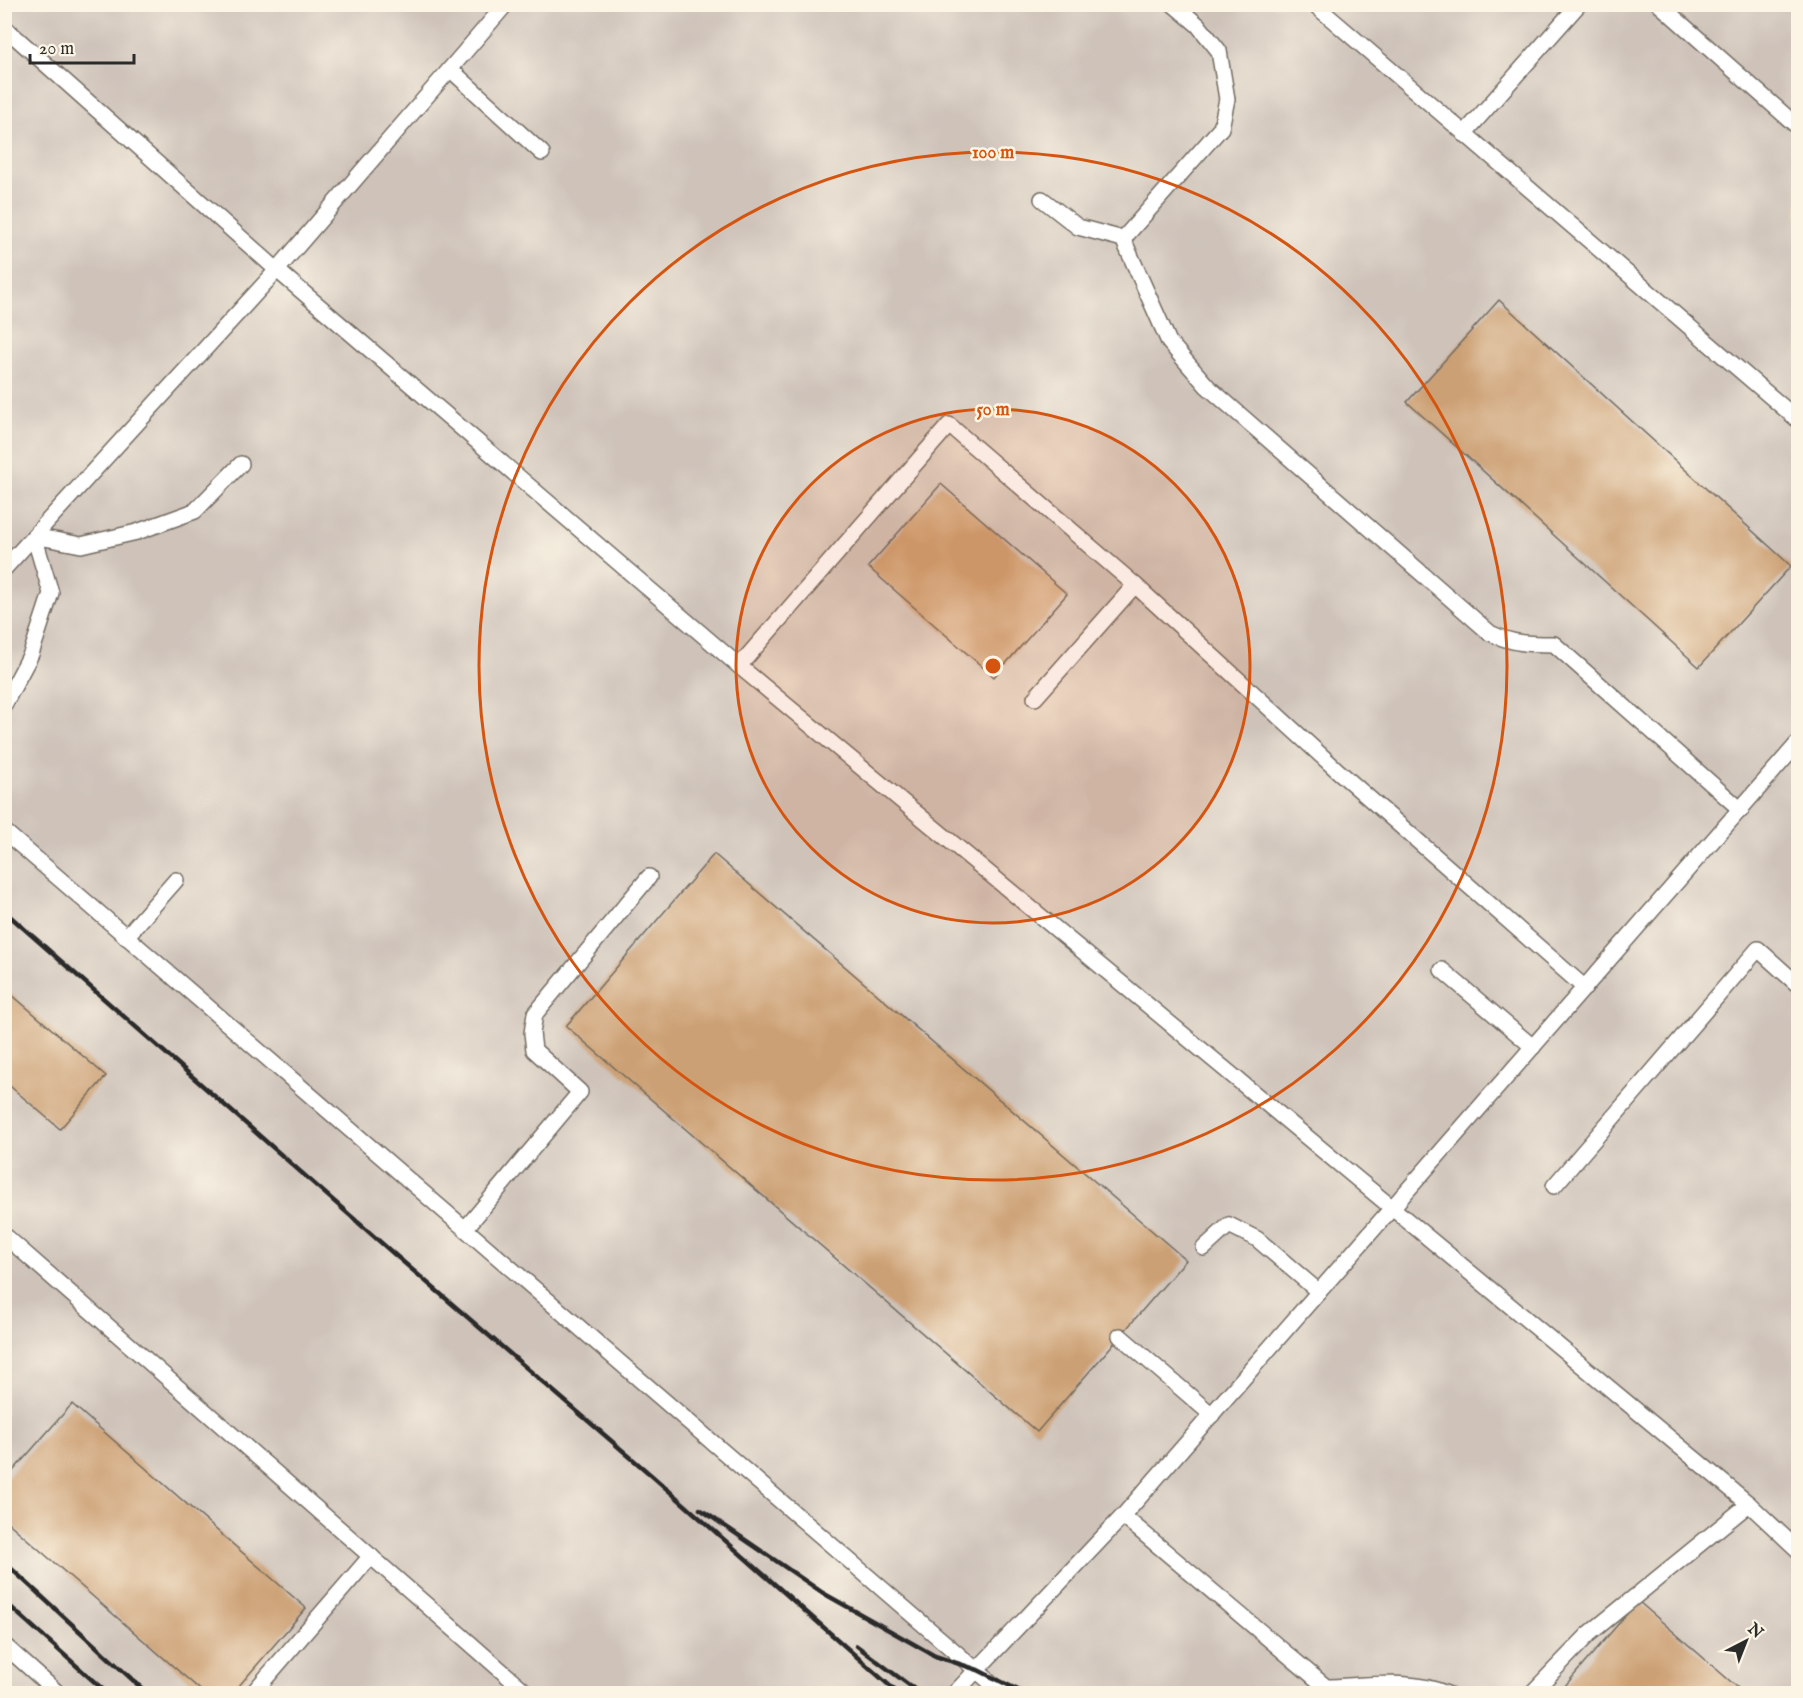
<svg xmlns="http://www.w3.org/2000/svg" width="1803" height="1698" font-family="'IM FELL English',serif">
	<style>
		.industrial { fill: #cec2b9 }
		.building { fill: #cca075 }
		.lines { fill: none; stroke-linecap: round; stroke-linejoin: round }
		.lane-casing { stroke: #716a5f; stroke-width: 18 }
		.lane { stroke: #fff; stroke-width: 15 }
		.rail { stroke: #2b2b2b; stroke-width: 4.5 }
		.ring { fill: none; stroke: #d5540f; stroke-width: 3 }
		.centre { fill: #d5540f; stroke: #fcf5e5; stroke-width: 3 }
		.ring-label { font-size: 18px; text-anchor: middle; font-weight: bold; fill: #d5540f; stroke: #fcf5e5; stroke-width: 5; stroke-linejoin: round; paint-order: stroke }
	</style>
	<rect width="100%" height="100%" fill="#fcf5e5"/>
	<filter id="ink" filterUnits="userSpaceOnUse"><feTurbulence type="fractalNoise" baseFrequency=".0167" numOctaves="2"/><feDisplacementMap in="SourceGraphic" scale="12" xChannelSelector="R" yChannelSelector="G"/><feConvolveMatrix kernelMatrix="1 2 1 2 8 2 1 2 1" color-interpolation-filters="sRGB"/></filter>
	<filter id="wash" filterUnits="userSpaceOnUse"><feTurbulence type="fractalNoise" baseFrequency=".008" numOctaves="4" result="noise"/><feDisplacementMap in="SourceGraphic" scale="24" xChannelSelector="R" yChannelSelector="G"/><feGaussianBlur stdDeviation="1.35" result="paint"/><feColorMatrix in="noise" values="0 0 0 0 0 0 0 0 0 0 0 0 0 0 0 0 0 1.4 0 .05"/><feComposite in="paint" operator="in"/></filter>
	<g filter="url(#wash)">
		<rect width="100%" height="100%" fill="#f3dec0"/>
		<!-- industrial -->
		<rect class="industrial" x="5" y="5" width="1793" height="1688"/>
		<g id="blocks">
			<!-- building -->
			<g class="building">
				<path d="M1499,300l292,266 -92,101 -292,-265z"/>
				<path d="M941,484l126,110 -73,83 -126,-110z"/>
				<path d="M714,854l472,406 -149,172 -471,-406z"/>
				<path d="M4,988l102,88 -46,53 -56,-48z"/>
				<path d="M72,1404l234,204 -74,86h-27l-201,-175v-38z"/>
				<path d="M1638,1601l107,93h-187z"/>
			</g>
		</g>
	</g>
	<g filter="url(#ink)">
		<use href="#blocks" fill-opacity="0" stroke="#716a5f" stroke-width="1.5"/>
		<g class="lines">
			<!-- lane casing -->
			<g class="lane-casing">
				<g id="lane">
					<path d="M1314,4l484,416"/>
					<path d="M1659,4l139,123"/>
					<path d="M4,27l273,243 462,396 1010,838 49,46"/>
					<path d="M450,69l92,84"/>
					<path d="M1464,134l115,-130"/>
					<path d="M1042,199l36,28 45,12 98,-111 6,-29 -8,-48 -21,-26 -25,-21"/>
					<path d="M1123,239l46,103 38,44 283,247c23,11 39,11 64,11l187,166"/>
					<path d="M4,569l30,-33 47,9 56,-13 58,-21 46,-47"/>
					<path d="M1135,585l202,185 248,218"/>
					<path d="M739,666l210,-241 186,160 -100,113"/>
					<path d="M4,705l27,-51 20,-61 -17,-57 243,-266 229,-266"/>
					<path d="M4,831l1000,863"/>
					<path d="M126,937l50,-57"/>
					<path d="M1442,970l91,77"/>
					<path d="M1554,1186l204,-237 40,36"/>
					<path d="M465,1229l115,-137 -46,-42 -2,-17 3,-19 114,-137"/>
					<path d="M4,1235l524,459"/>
					<path d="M1204,1248l25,-23 28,14 62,53"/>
					<path d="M1120,1336l92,79"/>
					<path d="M1123,1516l203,171c39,-1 85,-9 121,7"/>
					<path d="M4,1645l55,49"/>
					<path d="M252,1694l119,-138"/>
					<path d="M954,1694l169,-178 675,-773"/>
					<path d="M1531,1694l58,-60 160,-130"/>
				</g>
			</g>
			<!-- lane -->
			<use href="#lane" class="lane"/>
			<!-- rail -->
			<g class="rail">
				<path d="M4,911l390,343 257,221 248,219"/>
				<path d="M700,1509l123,84 112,63 43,14 48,24"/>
				<path d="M4,1562l144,132"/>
				<path d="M4,1601l104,93"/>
				<path d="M857,1646l64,48"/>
				<path d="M4,1693l1,1"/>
			</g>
		</g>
	</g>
	<!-- distance rings -->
	<circle cx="993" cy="666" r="257" fill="#d5540f" fill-opacity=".12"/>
	<g class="ring">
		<circle cx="993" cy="666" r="257"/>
		<circle cx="993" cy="666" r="514"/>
	</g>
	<circle cx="993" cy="666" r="9" class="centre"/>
	<g class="ring-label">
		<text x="993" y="158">100 m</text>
		<text x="993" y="415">50 m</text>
	</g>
	<!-- margin -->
	<rect width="1803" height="1698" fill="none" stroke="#fcf5e5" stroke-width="24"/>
	<!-- north arrow -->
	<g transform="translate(1746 1641) rotate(42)" stroke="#fcf5e5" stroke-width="4.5" paint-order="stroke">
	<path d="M0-4.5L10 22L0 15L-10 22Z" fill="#2b2b2b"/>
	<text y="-9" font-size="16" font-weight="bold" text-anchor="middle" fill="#2b2b2b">N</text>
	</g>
	<!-- scale -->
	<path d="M30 54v9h104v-9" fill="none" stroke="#2b2b2b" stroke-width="3"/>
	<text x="39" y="54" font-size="18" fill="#2b2b2b" stroke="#fcf5e5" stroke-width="4.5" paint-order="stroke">20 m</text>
</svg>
